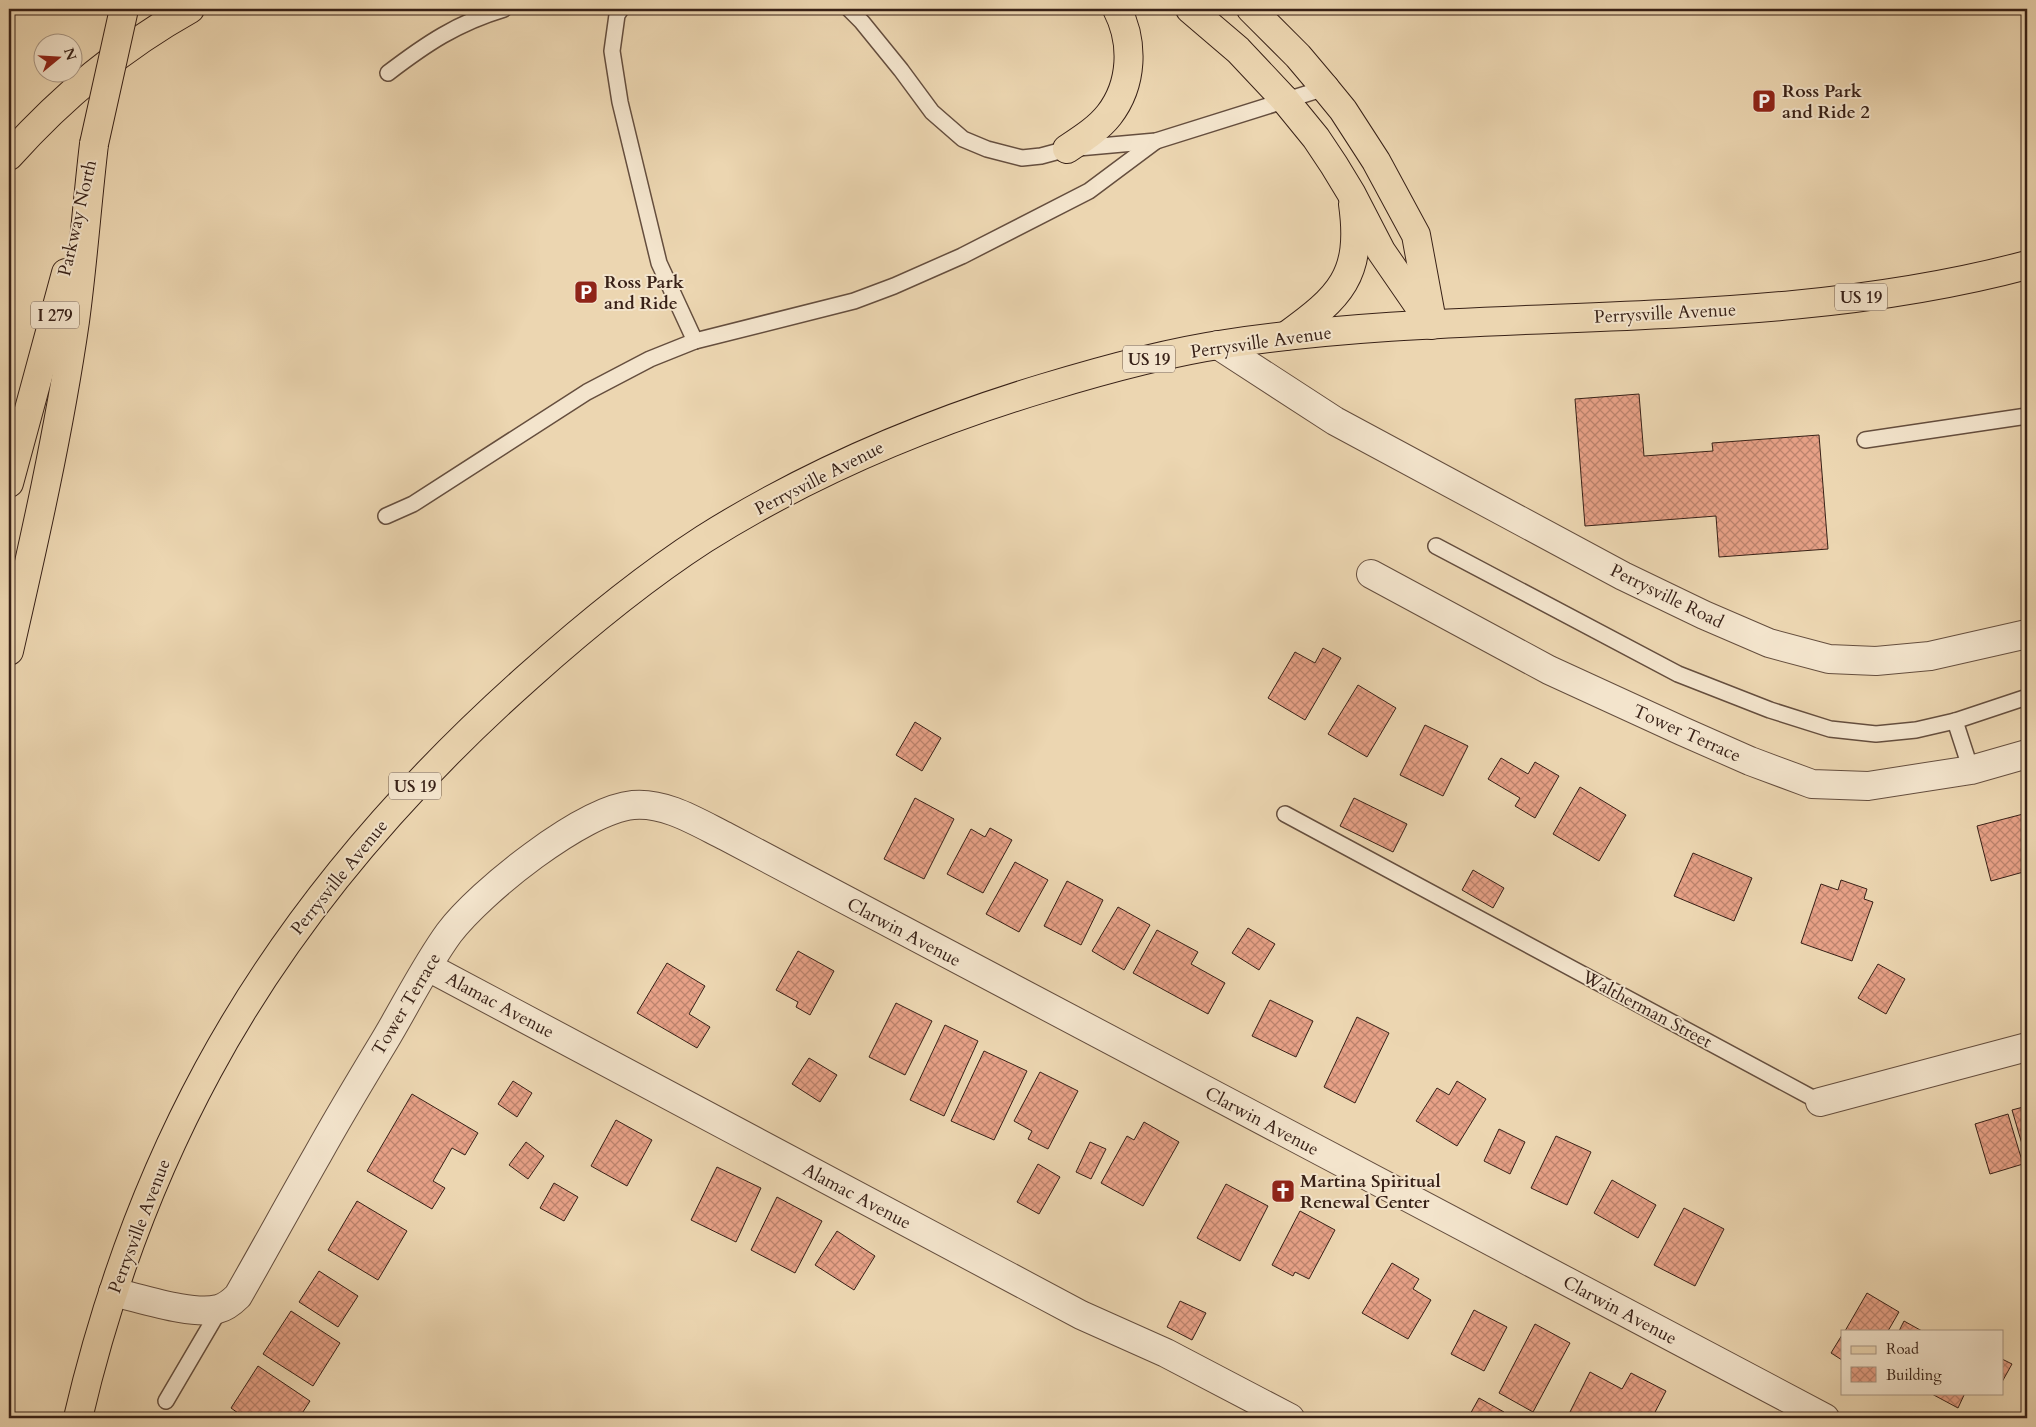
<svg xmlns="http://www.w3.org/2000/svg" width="2036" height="1427" font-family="Cardo,serif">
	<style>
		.building { fill: url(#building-cross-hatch); stroke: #382117 }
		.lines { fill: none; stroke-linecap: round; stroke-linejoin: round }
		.lane-casing { stroke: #654e3e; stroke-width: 18 }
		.street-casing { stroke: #654e3e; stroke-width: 30 }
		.primary-casing { stroke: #382117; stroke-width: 30 }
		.highway-casing { stroke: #382117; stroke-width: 30 }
		.lane { stroke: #f3e4cc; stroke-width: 15 }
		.street { stroke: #f3e4cc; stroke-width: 28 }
		.primary { stroke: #ecd6b1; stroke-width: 28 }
		.highway { stroke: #ecd6b1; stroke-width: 28 }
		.highway-bridge-casing { stroke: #382117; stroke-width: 30; stroke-linecap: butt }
		.highway-bridge { stroke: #ecd6b1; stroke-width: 28 }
		.labels { text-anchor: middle; stroke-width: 4; stroke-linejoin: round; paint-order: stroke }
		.shield { fill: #f3e4cc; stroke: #705c4d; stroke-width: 1 }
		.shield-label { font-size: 16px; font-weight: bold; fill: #382117 }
		.poi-label { font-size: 18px; font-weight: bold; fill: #382117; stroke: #f3e4cc; text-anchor: start }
		.street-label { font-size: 18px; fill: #382117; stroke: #f3e4cc }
	</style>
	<defs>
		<pattern id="building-cross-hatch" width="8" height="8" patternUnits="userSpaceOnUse" patternTransform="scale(1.25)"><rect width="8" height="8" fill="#e7a187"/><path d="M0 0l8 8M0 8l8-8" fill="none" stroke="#bc836d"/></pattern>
	</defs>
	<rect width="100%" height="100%" fill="#ecd6b1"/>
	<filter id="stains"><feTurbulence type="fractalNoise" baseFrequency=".004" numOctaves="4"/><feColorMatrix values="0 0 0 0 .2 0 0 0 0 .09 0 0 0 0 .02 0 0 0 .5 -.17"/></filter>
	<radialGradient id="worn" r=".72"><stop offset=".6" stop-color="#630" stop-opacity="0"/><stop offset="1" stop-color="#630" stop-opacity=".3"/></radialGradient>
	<!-- building -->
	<g class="building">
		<path d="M1639,394l5,62 69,-5 -1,-8 107,-8 9,114 -109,8 -3,-41 -131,10 -10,-127z"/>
		<path d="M1323,648l18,10 -36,62 -37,-22 27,-46 20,11z"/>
		<path d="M1358,685l38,23 -29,49 -39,-23z"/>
		<path d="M915,722l26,16 -19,33 -26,-16z"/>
		<path d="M1425,725l43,21 -25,50 -43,-21z"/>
		<path d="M1501,758l27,16 7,-12 24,14 -24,42 -20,-12 5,-8 -32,-19z"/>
		<path d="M1580,787l46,28 -27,46 -46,-27z"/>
		<path d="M915,798l39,21 -30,60 -40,-20z"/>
		<path d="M1354,798l53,26 -14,28 -53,-26z"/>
		<path d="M2027,813v58l-36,10 -14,-55z"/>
		<path d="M990,828l22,12 -29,53 -36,-19 24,-45 14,8z"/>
		<path d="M1693,853l59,25 -18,43 -60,-25z"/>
		<path d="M1015,862l33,18 -29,52 -33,-18z"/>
		<path d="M1473,870l31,18 -11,20 -31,-18z"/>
		<path d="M1841,880l26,9 -3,10 9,3 -21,59 -51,-18 20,-59 17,6z"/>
		<path d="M1067,881l36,19 -22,45 -37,-19z"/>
		<path d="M1118,907l32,18 -26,45 -32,-19z"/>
		<path d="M1248,928l27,16 -16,26 -27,-17z"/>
		<path d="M1157,930l41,22 -7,12 34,19 -17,31 -75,-41z"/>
		<path d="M798,951l36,20 -24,44 -14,-8 2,-5 -22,-12z"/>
		<path d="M667,963l38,23 -16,28 21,13 -13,21 -60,-35z"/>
		<path d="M1878,964l27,15 -19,35 -28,-16z"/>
		<path d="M1270,1000l43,21 -17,36 -44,-21z"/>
		<path d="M896,1003l36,18 -27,54 -36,-18z"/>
		<path d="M1357,1017l32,16 -34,70 -31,-16z"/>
		<path d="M945,1025l33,16 -34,75 -34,-16z"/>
		<path d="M984,1051l43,20 -33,69 -43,-19z"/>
		<path d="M809,1058l28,17 -17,27 -28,-18z"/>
		<path d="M1040,1072l38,19 -30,58 -20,-10 4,-8 -18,-10z"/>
		<path d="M513,1081l19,12 -15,24 -19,-13z"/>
		<path d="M1457,1081l29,18 -29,47 -41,-25 21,-33 12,7z"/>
		<path d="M412,1094l66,39 -13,22 -13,-7 -19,33 12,7 -13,21 -65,-38z"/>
		<path d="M2027,1106v55l-15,-51z"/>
		<path d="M2008,1114l15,50 -33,10 -15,-50z"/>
		<path d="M616,1120l36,20 -25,46 -36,-20z"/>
		<path d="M1144,1122l35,20 -36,64 -42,-23 26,-47 7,4z"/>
		<path d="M1499,1129l26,13 -15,32 -26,-13z"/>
		<path d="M1556,1136l35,16 -24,53 -36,-17z"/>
		<path d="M526,1142l18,14 -16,23 -19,-14z"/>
		<path d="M1090,1142l16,7 -15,30 -15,-7z"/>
		<path d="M1038,1164l22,13 -21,37 -22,-12z"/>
		<path d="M717,1167l44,21 -25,54 -45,-22z"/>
		<path d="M1612,1180l44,25 -18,33 -44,-25z"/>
		<path d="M554,1183l24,14 -14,24 -24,-13z"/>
		<path d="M1226,1184l42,22 -28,55 -43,-23z"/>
		<path d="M777,1197l45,24 -27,52 -44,-23z"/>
		<path d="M357,1201l50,30 -29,49 -50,-30z"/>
		<path d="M1684,1208l40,21 -29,57 -41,-21z"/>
		<path d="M1300,1211l35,19 -26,49 -14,-7 -2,4 -21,-11z"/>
		<path d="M837,1231l38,25 -21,34 -39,-25z"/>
		<path d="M1392,1263l27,16 -6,10 18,11 -23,39 -46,-26z"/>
		<path d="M319,1271l39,25 -20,31 -39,-25z"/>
		<path d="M1867,1293l32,19 -11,19h-43z"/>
		<path d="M1180,1301l26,12 -14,27 -25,-13z"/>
		<path d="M1474,1310l33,17 -23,44 -33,-17z"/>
		<path d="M291,1311l49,32 -27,43 -50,-32z"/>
		<path d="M1904,1321l18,10h-23z"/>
		<path d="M1535,1324l35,19 -37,69 -34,-19z"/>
		<path d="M1842,1335v25l-11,-7z"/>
		<path d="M2002,1359l10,5 -10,18z"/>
		<path d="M258,1366l52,35 -11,17h-54l-14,-10z"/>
		<path d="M1590,1372l32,17 9,-16 35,18 -14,27h-81l-3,-2z"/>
		<path d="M1930,1393h35l-7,15z"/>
		<path d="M1479,1398l25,14 -3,6h-33z"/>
	</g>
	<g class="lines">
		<!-- lane casing -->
		<g class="lane-casing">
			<g id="lane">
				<path d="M621,9l-4,6 -5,36 8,51 39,161 36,78"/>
				<path d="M849,9l13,13 39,48 31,42 31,27 24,10 35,9 19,-2 26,-7 89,-8 169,-53"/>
				<path d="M388,73c38,-29 69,-50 116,-64"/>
				<path d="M1865,440l162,-24"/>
				<path d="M386,516l27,-12 174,-112 63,-33 45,-18 159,-40 40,-15 68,-30 127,-65 67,-50"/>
				<path d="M1436,546l242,128 92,36 60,19 46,5 40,-4 39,-9 72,-24"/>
				<path d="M1955,721l16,49"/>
				<path d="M1285,814l535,288"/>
				<path d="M166,1401l54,-92"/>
			</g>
		</g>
		<!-- street casing -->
		<g class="street-casing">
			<g id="street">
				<path d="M1218,345l117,76 288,155 81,39 65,28 60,16 47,2 54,-5 97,-22"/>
				<path d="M1371,574l178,96 133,61 68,30 62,23 56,2 103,-16 56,-16"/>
				<path d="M428,967l653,348 85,38 124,65"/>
				<path d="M1820,1102l207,-55"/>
				<path d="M113,1292c27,6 80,24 105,17 8,-2 14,-7 20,-13 27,-47 53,-95 80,-142 21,-38 44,-76 67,-114 21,-35 40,-74 64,-107 31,-41 133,-123 184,-128 32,-3 64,17 92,31l1100,582"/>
			</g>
		</g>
		<!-- primary casing -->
		<g class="primary-casing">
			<g id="primary">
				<path d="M1325,88l18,22 33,51 40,74 15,81"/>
				<path d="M1285,100l31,38 18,27 17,28 30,58 51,74"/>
				<path d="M1286,336c54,-39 77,-60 67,-132"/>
				<path d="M78,1418c28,-120 71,-239 130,-348 81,-150 193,-280 320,-393 56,-50 114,-98 176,-138 105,-66 221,-115 340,-151 59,-18 120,-35 181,-44 266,-40 540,-9 802,-79"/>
			</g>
		</g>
		<!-- highway casing -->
		<g class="highway-casing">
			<g id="highway">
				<path d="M1190,9l48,41 47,50"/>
				<path d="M1251,9l47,47 27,32"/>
				<path d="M1067,149c15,-10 31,-20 42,-34 24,-31 25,-73 8,-106"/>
				<path d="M9,156c52,-58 113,-109 181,-147"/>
				<path d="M9,483l57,-210"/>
				<path d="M9,651c25,-109 50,-219 66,-330 8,-59 12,-118 19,-177"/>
			</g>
		</g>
		<!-- lane -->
		<use href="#lane" class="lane"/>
		<!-- street -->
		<use href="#street" class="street"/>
		<!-- primary -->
		<use href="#primary" class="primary"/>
		<!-- highway -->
		<use href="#highway" class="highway"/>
		<!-- highway-bridge casing -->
		<g class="highway-bridge-casing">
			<path id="highway-bridge" d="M94,144l30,-135"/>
		</g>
		<!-- highway-bridge -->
		<use href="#highway-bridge" class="highway-bridge"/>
	</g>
	<!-- icons -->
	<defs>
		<g id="parking-square" transform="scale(1.25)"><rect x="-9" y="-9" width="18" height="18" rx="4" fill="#8f2418" stroke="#f3e4cc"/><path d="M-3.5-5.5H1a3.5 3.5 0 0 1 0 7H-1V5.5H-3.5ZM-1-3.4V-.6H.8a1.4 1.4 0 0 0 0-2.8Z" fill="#fff"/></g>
		<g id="church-square" transform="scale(1.25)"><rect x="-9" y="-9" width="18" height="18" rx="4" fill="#8f2418" stroke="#f3e4cc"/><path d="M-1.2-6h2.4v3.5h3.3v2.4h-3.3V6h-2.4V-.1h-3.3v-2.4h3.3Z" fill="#fff"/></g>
	</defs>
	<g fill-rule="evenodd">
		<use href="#parking-square" x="1764" y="101"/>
		<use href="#parking-square" x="586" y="292"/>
		<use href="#church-square" x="1283" y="1191"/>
	</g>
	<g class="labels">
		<!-- shield labels -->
		<g class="shield">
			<rect x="1835" y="283.5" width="52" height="27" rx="4"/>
			<rect x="31" y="301.5" width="48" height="27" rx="4"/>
			<rect x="1123" y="345.5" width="52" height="27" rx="4"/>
			<rect x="389" y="772.5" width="52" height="27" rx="4"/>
		</g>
		<g class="shield-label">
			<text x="1861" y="303">US 19</text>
			<text x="55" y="321">I 279</text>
			<text x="1149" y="365">US 19</text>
			<text x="415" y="792">US 19</text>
		</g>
		<!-- poi labels -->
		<g class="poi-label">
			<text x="1782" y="97">Ross Park<tspan x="1782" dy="21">and Ride 2</tspan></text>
			<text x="604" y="288">Ross Park<tspan x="604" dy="21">and Ride</tspan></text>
			<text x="1300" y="1187">Martina Spiritual<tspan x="1300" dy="21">Renewal Center</tspan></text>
		</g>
		<!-- street labels -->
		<g class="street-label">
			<text transform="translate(77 218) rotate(-77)" y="6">Parkway North</text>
			<text transform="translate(1665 313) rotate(-3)" y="6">Perrysville Avenue</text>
			<text transform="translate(1261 342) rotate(-8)" y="6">Perrysville Avenue</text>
			<text transform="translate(819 478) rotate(-27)" y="6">Perrysville Avenue</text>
			<text transform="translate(1667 596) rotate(26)" y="6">Perrysville Road</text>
			<text transform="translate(1687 733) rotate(24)" y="6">Tower Terrace</text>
			<text transform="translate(339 877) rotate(-51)" y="6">Perrysville Avenue</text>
			<text transform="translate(904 932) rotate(28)" y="6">Clarwin Avenue</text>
			<text transform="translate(406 1004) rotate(-59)" y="6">Tower Terrace</text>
			<text transform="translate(500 1005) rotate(28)" y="6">Alamac Avenue</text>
			<text transform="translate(1647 1009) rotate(28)" y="6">Waltherman Street</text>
			<text transform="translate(1262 1121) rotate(28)" y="6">Clarwin Avenue</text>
			<text transform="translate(857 1196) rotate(28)" y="6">Alamac Avenue</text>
			<text transform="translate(139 1226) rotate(-69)" y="6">Perrysville Avenue</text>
			<text transform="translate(1620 1310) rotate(28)" y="6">Clarwin Avenue</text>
		</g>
	</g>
	<!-- margin -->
	<rect width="2036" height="1427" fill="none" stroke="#ecd6b1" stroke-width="30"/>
	<rect x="10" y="10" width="2016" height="1407" fill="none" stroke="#382117" stroke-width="2.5"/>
	<rect x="15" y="15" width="2006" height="1397" fill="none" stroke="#382117"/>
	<!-- legend -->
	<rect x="1841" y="1330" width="162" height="65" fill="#f3e4cc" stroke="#a89684"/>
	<rect x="1851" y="1346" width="25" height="8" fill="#ecd6b1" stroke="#a89684"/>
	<text x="1886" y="1354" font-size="15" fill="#382117">Road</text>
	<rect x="1851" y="1367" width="25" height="15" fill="url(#building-cross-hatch)" stroke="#a89684"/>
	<text x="1886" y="1380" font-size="15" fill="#382117">Building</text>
	<!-- north arrow -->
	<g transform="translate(58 58) rotate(72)"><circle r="24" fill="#f3e4cc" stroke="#a89684"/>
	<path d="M0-4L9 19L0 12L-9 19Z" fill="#8f2418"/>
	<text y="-8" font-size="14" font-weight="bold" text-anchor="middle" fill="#382117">N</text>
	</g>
	<rect width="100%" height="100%" filter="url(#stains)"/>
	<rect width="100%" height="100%" fill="url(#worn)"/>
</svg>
